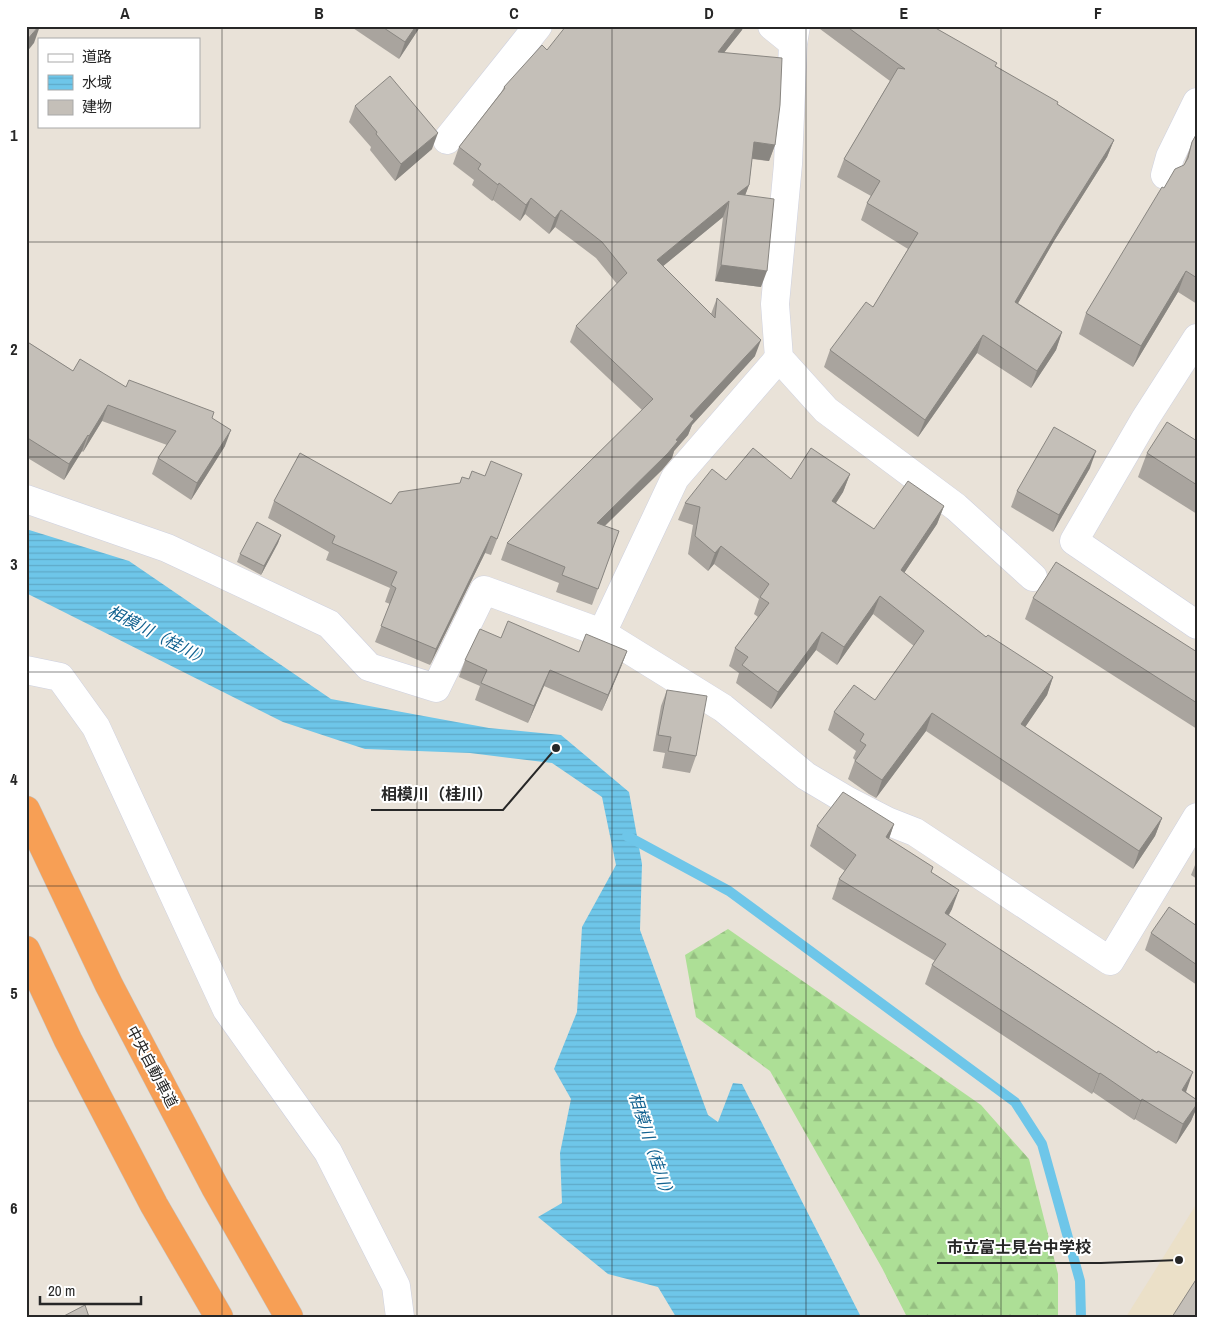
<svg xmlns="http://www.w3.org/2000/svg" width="1223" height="1343" font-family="'Archivo Narrow','Noto Sans JP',sans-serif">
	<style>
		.education { fill: #ebe0c8 }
		.forest { fill: url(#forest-firs) }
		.water { fill: url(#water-rules) }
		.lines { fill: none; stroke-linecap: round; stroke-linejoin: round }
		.stream { stroke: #6ec6e9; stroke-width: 10 }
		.minor-casing { stroke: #ced1e0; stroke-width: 29 }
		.highway-casing { stroke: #c3c3c3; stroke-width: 29 }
		.minor { stroke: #fff; stroke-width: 28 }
		.highway { stroke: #f79f55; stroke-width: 28 }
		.wall { fill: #a9a49e }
		.shaded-wall { fill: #898681 }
		.building { fill: #c4bfb8; stroke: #898681 }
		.grid { fill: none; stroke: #272727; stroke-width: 1; stroke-opacity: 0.55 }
		.labels { text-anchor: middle; stroke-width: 4; stroke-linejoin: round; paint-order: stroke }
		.street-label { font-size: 15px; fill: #272727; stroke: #fff }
		.water-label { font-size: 16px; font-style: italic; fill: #126290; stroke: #fff }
		.leader { fill: none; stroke: #272727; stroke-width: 2 }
		.callout-dot { fill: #272727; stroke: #fff; stroke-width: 2 }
		.callout-label { font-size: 16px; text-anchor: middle; font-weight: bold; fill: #272727; stroke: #fff; stroke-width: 4; stroke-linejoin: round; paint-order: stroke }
		.neatline { fill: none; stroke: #272727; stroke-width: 2 }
		.grid-label { font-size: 16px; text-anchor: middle; font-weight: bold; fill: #272727 }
	</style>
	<defs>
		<pattern id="forest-firs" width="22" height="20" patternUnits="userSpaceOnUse" patternTransform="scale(1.25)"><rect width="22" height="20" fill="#addf96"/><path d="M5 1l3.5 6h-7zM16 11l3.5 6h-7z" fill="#95bf81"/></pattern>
		<pattern id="water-rules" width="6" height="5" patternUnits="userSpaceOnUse" patternTransform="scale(1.25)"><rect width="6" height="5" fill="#6ec6e9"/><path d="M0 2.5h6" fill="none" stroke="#5faac8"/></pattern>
	</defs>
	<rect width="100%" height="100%" fill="#e9e2d8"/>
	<!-- education -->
	<path class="education" d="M1197,1203v114h-71z"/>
	<!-- forest -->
	<path class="forest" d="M728,929l253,176 48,54 29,115v43h-151l-25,-49 -112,-197 -74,-54 -11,-62z"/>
	<!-- water -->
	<path class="water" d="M26,529l103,32 202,138 158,29 72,7 68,57 13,72 -2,66 68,185 10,7 15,-39 9,1 119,233h-185l-18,-30 -50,-13 -70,-57 24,-14 -2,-50 11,-54 -17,-30 23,-57 5,-85 34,-62 -14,-68 -50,-34 -82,-10 -105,-4 -82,-27 -257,-129z"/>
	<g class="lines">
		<!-- stream -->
		<path class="stream" d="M627,836l102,55 286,211 27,42 38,137 1,36"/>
		<!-- minor casing -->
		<g class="minor-casing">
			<g id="minor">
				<path d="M772,26l21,17"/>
				<path d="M796,26l-3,17 -5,121 -13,140 4,54 47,52 130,97 77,70"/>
				<path d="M447,140l91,-114"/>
				<path d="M1165,175l5,-18 27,-55"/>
				<path d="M1197,338l-52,81 -71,122 123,84"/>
				<path d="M26,499l141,49 162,76 40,43 67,21 48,-98 118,43 73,-155 104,-120"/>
				<path d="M602,633l121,75 83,68 42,25 39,20 28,11 195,129 87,-144"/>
				<path d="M26,670l34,7 36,50 131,283 101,142 68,134 4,31"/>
			</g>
		</g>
		<!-- highway casing -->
		<g class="highway-casing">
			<g id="highway">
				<path d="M26,810l83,175 106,202 74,130"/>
				<path d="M26,950l42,90 86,165 65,112"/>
			</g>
		</g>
		<!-- minor -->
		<use href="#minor" class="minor"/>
		<!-- highway -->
		<use href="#highway" class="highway"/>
	</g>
	<!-- wall -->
	<g class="wall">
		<path d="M350,26h70l-2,4 -19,29z"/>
		<path d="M816,26h116l125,78 57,36 -7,17 -53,84 -36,62 44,29 -6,18 -25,38 -54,-35 -59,84 -94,-70 6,-17 43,-43 35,-58 -47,-29 6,-17 4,-7 -34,-19 7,-18 46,-78z"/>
		<path d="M742,30l-18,22 51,93 -6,16 -17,-2 -3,26 -4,10 16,92 -46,-6 8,-64 -60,49 48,48 6,-16 38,58 -63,69 -4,10 -14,16 -2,7 -10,12 -57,56 14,5 -27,74 -36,-13 3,-9 -58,-23 6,-17 135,-133 -72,-68 6,-16 41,-42 -21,-26 -41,-31 -6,7 -24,-20 -5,7 -27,-21 -1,1 -20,-16 2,-5 -21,-16 6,-17 43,-56 2,-4z"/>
		<path d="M355,106l77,43 -37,32 -25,-31 1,-3 -22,-25z"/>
		<path d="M1197,133v171l-19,-12 -45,75 -54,-33 7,-21 78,-125 20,-23 8,-23z"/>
		<path d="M26,341l47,30 53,16 86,31 13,28 -34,54 -39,-26 6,-16 9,-13 -65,-24 -19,31 -1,-1 -18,29 -38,-23z"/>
		<path d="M1197,441v73l-59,-37 9,-24z"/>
		<path d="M1090,468l-37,64 -42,-25 6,-16z"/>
		<path d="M850,474l-7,18 -7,11 38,26 70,-23 -7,18 -33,49 82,64 67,40 -6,18 -22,32 137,91 -7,18 -22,33 -207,-138 -50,67 -7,-4 -21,-15 7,-19 -2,-2 3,-7 -28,-21 6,-18 41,-12 39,-54 -41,-32 -36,51 -21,-15 -45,59 -35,-26 3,-10 -10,-7 6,-18 23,-31 -4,-3 5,-15 -45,-35 -6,7 -20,-17 5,-29 -15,-5 7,-17 41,-23 65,-1z"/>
		<path d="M469,479l47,11 -25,65 -6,-2 -55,112 -55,-23 15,-38 -5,-2 5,-14 -64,-28 3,-8 -61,-34 6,-17 117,3 69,-21z"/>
		<path d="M281,535l-3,8 -17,32 -24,-13 3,-8z"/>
		<path d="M1033,598l164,54v77l-172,-110z"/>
		<path d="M501,638l78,14 48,-1 -6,16 -19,44 -58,-25 -16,37 -53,-23 5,-14 -21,-9 6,-17z"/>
		<path d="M667,690l29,66 -6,17 -28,-5 3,-15 -12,-2 8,-45z"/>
		<path d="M894,824l-5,15 44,28 -2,6 21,36 -3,6 248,185v7l-6,14 -15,23 -41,-25 -1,1 -41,-28 -1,2 -167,-110 7,-19 3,-4 -103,-62 7,-20 6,-8 -35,-25 7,-20z"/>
		<path d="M1197,860v19l-6,-4z"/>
		<path d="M1197,926v59l-52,-35 6,-17z"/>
	</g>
	<!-- shaded-wall -->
	<g class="shaded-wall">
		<path d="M39,26h1l-6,17 -8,10v-12z"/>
		<path d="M416,26h4l-2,4 -19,29 6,-17z"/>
		<path d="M738,26h6l-2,4 -30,38 6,-16z"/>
		<path d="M438,133l-6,16 -37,32 6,-17z"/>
		<path d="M1114,140l-7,17 -53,84 -45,78 6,-17 46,-78z"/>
		<path d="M754,142l21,3 -6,16 -21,-3z"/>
		<path d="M499,183l-6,17 -1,1 6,-16z"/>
		<path d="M749,185l-6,16 -6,-7z"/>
		<path d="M531,198l-6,16 -5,7 6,-16z"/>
		<path d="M729,201l-6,16 -72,59 6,-16z"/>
		<path d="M561,210l-6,17 -6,7 6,-16z"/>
		<path d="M721,265l46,6 -6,16 -46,-6z"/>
		<path d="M1186,271l-8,21 -45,75 8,-21z"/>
		<path d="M1062,332l-6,18 -25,38 6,-17z"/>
		<path d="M983,335l-6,18 -59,84 7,-17z"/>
		<path d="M761,340l-6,16 -63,69 -4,10 -14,16 -2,7 -10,12 -71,69 6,-16 79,-83 14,-24z"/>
		<path d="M108,405l-6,16 -19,31 6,-16z"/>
		<path d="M231,430l-6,16 -34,54 6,-17z"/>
		<path d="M88,435l-6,16 -18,29 5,-16z"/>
		<path d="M1096,451l-6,17 -37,64 6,-17z"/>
		<path d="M850,474l-7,18 -17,26 6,-17z"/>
		<path d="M944,506l-7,18 -43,64 7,-18z"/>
		<path d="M281,535l-3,8 -17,32 3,-9z"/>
		<path d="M491,536l-6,17 -55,112 6,-16z"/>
		<path d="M721,546l-7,18 -6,7 7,-18z"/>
		<path d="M880,596l-7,18 -36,51 7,-18z"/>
		<path d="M822,632l-6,18 -45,59 7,-17z"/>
		<path d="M627,651l-6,16 -19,44 6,-16z"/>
		<path d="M550,670l-6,16 -16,37 6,-17z"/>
		<path d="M1053,677l-6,18 -32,47 6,-18z"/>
		<path d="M932,713l-6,18 -50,67 6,-18z"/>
		<path d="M1162,818l-7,18 -22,33 6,-18z"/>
		<path d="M894,824l-7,20 -1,-7z"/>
		<path d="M959,890l-7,19 -14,23 7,-19z"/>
		<path d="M1193,1072l-7,20 -11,18 7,-20z"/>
		<path d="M1100,1073l-7,19 -1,2 7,-20z"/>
		<path d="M1142,1099l-7,20 -1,1 7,-19z"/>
		<path d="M1197,1104v3l-6,14 -15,23 7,-20z"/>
	</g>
	<!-- building -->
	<g class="building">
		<path d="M26,26h13l-13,15z"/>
		<path d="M381,26h35l-11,16z"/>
		<path d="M566,26h172l-20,26 64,6 -2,47 -5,40 -21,-3 -5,43 -12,9 37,5 -7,72 -46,-6 8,-64 -72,59 58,58 2,-20 44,42 -71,76 4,3 -18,21 2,1 -10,12 -71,70 22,8 -21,58 -36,-14 3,-8 -58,-24 146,-144 -77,-73 51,-53 -25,-31 -41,-32 -6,8 -24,-20 -5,7 -27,-22 -1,2 -20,-16 3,-5 -22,-17 46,-59 -1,-1 38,-42 5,5z"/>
		<path d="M846,26h86l65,37 -2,3 63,36 -1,2 57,36 -53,84 -46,78 47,30 -25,39 -54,-36 -58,85 -95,-70 36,-48 7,5 45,-74 -51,-30 13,-22 -36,-22 54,-91 7,1z"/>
		<path d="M390,76l48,57 -37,31 -25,-30 1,-2 -22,-26z"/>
		<path d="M1197,133v145l-11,-7 -45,75 -55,-33 76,-126 2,1 11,-19 9,-4 4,-7 4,-16z"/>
		<path d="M26,341l47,30 7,-12 46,28 3,-7 85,32 -2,6 19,12 -34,53 -39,-25 18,-27 -68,-26 -19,31 -1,-1 -19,29 -43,-27z"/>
		<path d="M1167,422l30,19v44l-50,-32z"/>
		<path d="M1054,427l42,24 -37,64 -42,-24z"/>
		<path d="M753,448l38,31 20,-31 39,26 -18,27 42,28 34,-48 36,25 -43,64 85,67 2,-2 65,42 -32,47 141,94 -23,33 -207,-138 -50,67 -6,-4 -21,-15 11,-16 -6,-4 4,-7 -30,-22 20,-27 21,15 49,-69 -44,-35 -36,51 -22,-15 -44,60 -36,-27 6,-8 -13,-9 34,-45 -9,-6 9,-13 -48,-38 -6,7 -20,-17 5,-29 -15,-4 27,-34 14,11z"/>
		<path d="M300,453l91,51 8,-12 61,-9 2,-6 7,2 3,-8 13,5 6,-15 31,13 -25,65 -6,-3 -55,113 -55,-23 15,-38 -5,-3 6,-13 -65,-29 3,-7 -61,-35z"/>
		<path d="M257,522l24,13 -17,31 -24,-12z"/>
		<path d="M1056,562l141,90v51l-164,-105z"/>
		<path d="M508,621l71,31 7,-18 41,17 -19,44 -58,-25 -16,36 -53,-23 6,-13 -22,-10 15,-31 21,9z"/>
		<path d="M667,690l40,6 -11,60 -28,-5 3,-14 -13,-2z"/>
		<path d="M843,792l51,32 -8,13 47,30 -2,5 28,18 -14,23 212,140 1,-2 35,21 -11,18 15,10v4l-14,20 -41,-25 -1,2 -41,-28 -1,1 -167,-109 14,-21 -107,-65 17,-24 -39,-29z"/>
		<path d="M1169,907l28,19v39l-46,-32z"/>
		<path d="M1197,1278v39h-25z"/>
		<path d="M85,1305l4,12h-27z"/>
	</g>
	<!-- grid -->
	<path class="grid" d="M222,26v1291M417,26v1291M612,26v1291M806,26v1291M1001,26v1291M26,242h1171M26,457h1171M26,672h1171M26,886h1171M26,1101h1171"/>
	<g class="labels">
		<!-- street labels -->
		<g class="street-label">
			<text transform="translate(152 1067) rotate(62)" y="5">中央自動車道</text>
		</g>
		<!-- water labels -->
		<g class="water-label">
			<text transform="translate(159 635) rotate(27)" y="6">相模川（桂川）</text>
			<text transform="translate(652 1146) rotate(72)" y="6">相模川（桂川）</text>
		</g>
	</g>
	<!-- callouts -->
	<path class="leader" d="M556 748L503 810H371M1179 1260L1101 1263H937"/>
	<g class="callout-dot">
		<circle cx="556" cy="748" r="5"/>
		<circle cx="1179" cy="1260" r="5"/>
	</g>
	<g class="callout-label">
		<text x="437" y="800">相模川（桂川）</text>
		<text x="1019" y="1253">市立富士見台中学校</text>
	</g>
	<!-- border -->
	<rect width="1223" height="1343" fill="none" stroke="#ffffff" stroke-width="55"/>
	<!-- legend -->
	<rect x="38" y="38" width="162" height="90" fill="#ffffff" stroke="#a9a9a9"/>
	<rect x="48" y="54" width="25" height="8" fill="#ffffff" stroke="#a9a9a9"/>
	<text x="82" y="62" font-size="15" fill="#272727">道路</text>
	<rect x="48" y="75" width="25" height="15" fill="url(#water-rules)" stroke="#a9a9a9"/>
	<text x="82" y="88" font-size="15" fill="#272727">水域</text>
	<rect x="48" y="100" width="25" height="15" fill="#c4bfb8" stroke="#a9a9a9"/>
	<text x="82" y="112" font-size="15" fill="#272727">建物</text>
	<!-- scale -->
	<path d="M40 1296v8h101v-8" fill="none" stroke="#272727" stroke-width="2.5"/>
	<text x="48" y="1296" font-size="15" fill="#272727" stroke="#ffffff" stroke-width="4" paint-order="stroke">20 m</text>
	<rect x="28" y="28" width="1168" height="1288" class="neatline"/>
	<g class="grid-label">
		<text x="125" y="19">A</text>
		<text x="319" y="19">B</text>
		<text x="514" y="19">C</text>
		<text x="709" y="19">D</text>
		<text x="904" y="19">E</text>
		<text x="1098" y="19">F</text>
		<text x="14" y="141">1</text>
		<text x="14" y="355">2</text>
		<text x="14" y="570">3</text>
		<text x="14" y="785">4</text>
		<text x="14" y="999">5</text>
		<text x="14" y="1214">6</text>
	</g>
</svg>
